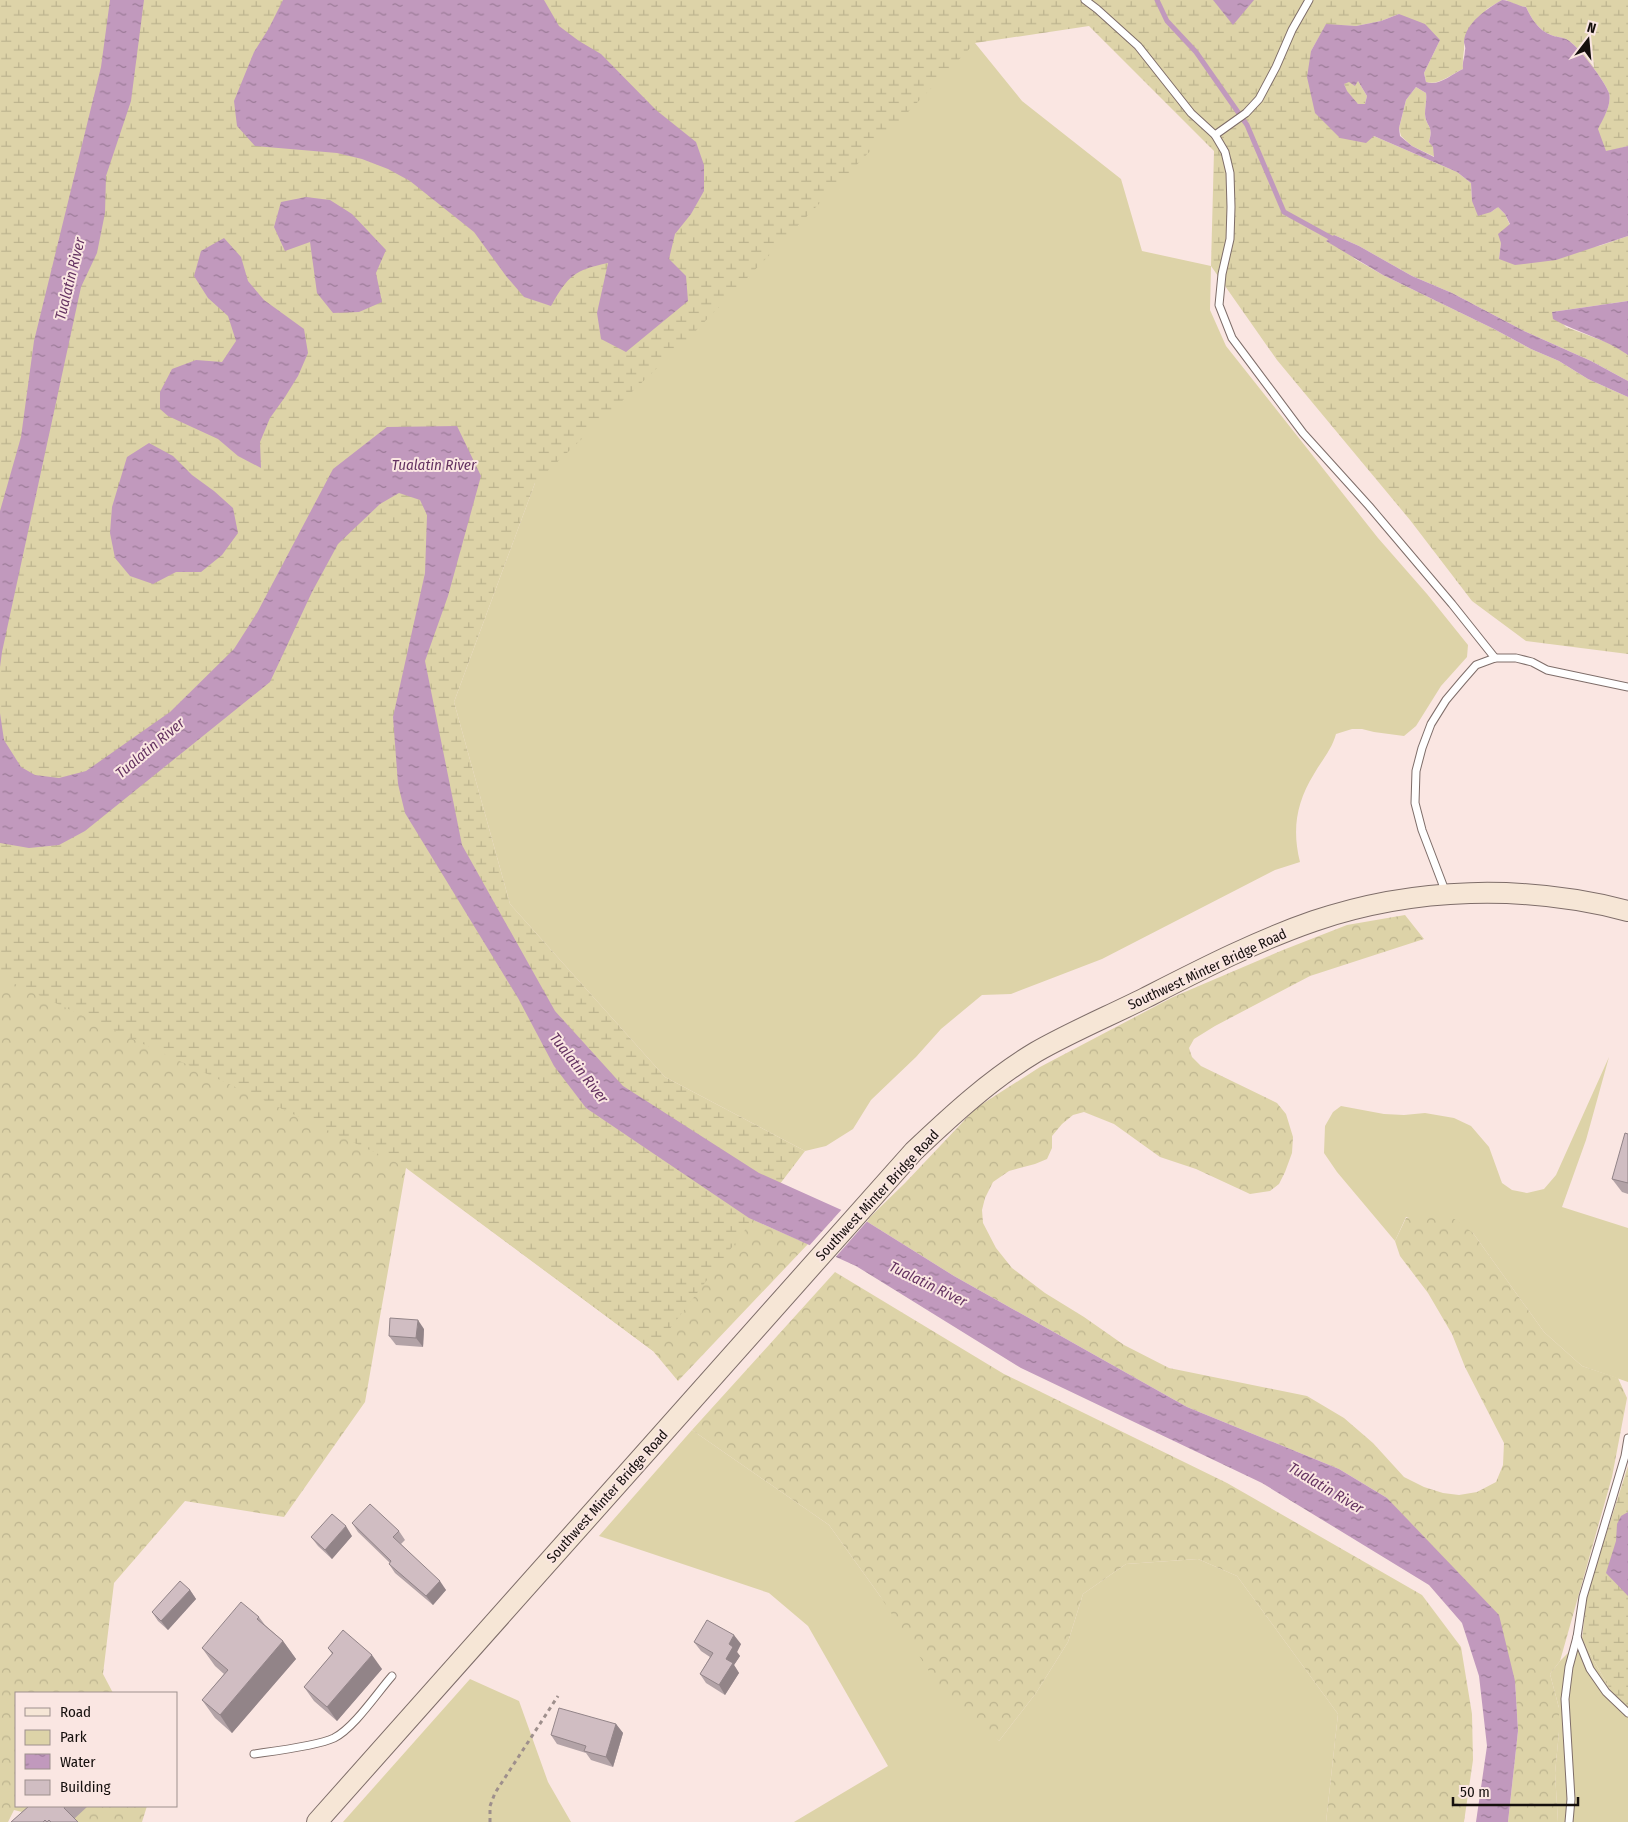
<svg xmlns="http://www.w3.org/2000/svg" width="1628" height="1822" font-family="'Fira Sans Condensed',sans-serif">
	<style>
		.green { fill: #ddd3a8 }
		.forest { fill: url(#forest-crowns) }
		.wetland { fill: url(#wetland-marsh) }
		.water { fill: url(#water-ripples); fill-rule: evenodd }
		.pier { fill: #fae6e2 }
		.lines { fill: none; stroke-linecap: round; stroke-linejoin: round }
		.stream { stroke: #c199bd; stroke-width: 5 }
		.service-casing { stroke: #7e6d69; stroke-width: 9 }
		.secondary-casing { stroke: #7e6d69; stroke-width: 22 }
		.path { stroke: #9e8f8c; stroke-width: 3; stroke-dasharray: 4 4; stroke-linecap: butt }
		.service { stroke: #fff; stroke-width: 7 }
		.secondary { stroke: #f6e6d6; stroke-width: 20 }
		.wall { fill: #b3a3a7 }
		.shaded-wall { fill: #928488 }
		.building { fill: #d0bdc2; stroke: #928488 }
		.labels { text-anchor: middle; stroke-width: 4; stroke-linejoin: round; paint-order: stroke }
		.street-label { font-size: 14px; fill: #150f0d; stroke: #fae6e2 }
		.water-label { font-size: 15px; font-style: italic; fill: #643261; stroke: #fae6e2 }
	</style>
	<defs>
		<pattern id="forest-crowns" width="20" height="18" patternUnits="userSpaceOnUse" patternTransform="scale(1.25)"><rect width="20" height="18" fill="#ddd3a8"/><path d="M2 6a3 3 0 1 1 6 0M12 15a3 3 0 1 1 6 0" fill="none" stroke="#bdb48f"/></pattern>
		<pattern id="wetland-marsh" width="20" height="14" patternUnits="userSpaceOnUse" patternTransform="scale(1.25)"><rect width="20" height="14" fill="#ddd3a8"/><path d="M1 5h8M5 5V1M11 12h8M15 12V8" fill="none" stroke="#bdb48f"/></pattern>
		<pattern id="water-ripples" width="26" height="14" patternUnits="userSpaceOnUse" patternTransform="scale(1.25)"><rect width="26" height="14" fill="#c199bd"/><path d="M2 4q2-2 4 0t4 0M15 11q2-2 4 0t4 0" fill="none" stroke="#9c7b98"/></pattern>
	</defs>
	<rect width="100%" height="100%" fill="#fae6e2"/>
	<!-- green -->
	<g class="green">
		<path d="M975,43l47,58 99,78 21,72 69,15 -1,44 16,36 152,192 49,56 41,51 -1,12 -26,29 -25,40 -12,10 -30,-4 -12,-3h-10l-16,5c-4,15 -14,26 -22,40 -18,29 -22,56 -14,88l-25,8 -173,89 -91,35 -29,1 -41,34 -25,28 -45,43 -18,29 -27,17 -21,5 -140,-74 -155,-173 -56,-202 81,-219 -368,-335z"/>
		<path d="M1609,1057l-23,83 -24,67 66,21v154l-46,-16 -38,-34 -71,-99 -67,-16 -11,24 -58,-69 -13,-19 1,-27 8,-14 8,-6 43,8 20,1 21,-2 29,5 17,8 18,21 13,36 10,7 15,3 17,-4 12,-14z"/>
		<path d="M692,1430l137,95 51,71 119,145 37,-48 32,-51 15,-48 43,-30 72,-5 39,17 101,138 -12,108h-532l94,-56 -80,-140 -39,-33 -170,-57z"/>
		<path d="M1582,1639l31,56 15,14v113h-70l-3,-49 4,-41v-24l-9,-34 10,-13z"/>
		<path d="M470,1679l49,22 29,81 23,40h-228z"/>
	</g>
	<!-- forest -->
	<g class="forest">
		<path d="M398,784l351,434 59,26 -130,137 -25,-30 -247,-183 -41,234 -81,115 -99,-16 -71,82 -11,91 10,19h-97v113h131l-5,16h-80l-48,-12 -6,12h-8v-979z"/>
		<path d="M1405,915l19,24 -114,37 -95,50 -21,13 -5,9 3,9 9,9 76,37 9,11 7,23 -1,16 -7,19 -6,12 -9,7 -20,3 -54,-25 -36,-12 -46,-33 -30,-12 -11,3 -11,9 -10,12v12l-5,11 -12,5 -26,7 -16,11 -8,16 -3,12 1,13 13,25 16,20 33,25 39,24 40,28 45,23 138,28 37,22 29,25 31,34 20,10 19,6 16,2 18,-3 19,-10 7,-17 1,-22 -39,-76 -13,-33 -24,-41 -28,-37 -5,-15 11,-23 22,-5 21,2 24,18 71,99 38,34 36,12 9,20 -15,79 -52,184 -10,13 9,34v24l-4,41 3,49h-50l10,-91 -3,-50 -128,-183 -48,-29 -152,-62 -233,-131 -88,-55 39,-38 71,-75 64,-41 133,-70 110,-47 64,-25z"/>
		<path d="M835,1272l169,102 223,109 195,112 39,52 11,67 1,46 -9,62h-138l12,-108 -101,-138 -39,-17 -72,5 -43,30 -15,48 -32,51 -37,48 -57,-50 -62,-95 -51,-71 -137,-95z"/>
	</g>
	<!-- wetland -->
	<g class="wetland">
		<path d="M0,0h1502l-15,9 -23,31c1,10 -2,18 -1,29 -11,5 -25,17 -37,13l-2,-9 16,-33 -41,-26 -18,7 -25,5 -30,-1 -15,26 63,85 83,36 14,11 1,18 19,11 7,-5 7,7 5,11 -9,18 -2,16 100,-13 29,-10v65l-76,11 14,15 48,18 14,10v26l-37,-20 -67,-30 -72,-38 -40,-17 -53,-30 -25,-11 21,24 28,16 111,54 37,20 28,12 29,18 40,18v257l-102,-13 -54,-40 -62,-81 -133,-160 -66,-94 3,-115 -125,-125 -114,17 -289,298 -151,142 -81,219 56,202 155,173 140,74 -152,200 -247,-184 -406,-190z"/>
		<path d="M1506,0h122v146l-22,6 -9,-23c6,-10 15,-24 12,-36 -4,-12 -32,-49 -43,-54 -5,-2 -11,-2 -15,-4 -12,-4 -20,-17 -25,-28l-8,-1z"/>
		<path d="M1358,81l9,15 -2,8h-7l-12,-13 -2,-7 2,-2z"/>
		<path d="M1416,87l10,6c1,7 -1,14 -1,21 1,14 9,10 4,28l4,5 2,10 -23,-11 -11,-10 -2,-8 7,-28z"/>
		<path d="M1628,1466v243l-15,-14 -31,-56 5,-45z"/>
	</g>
	<!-- water -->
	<g class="water">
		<path d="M110,0h34l-13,101 -25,75 -1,37 -8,40 -16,34 -79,365 -2,15v-156l21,-74 13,-96 67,-274z"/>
		<path d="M283,0h261l15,26 20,15 22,13 55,56 40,32 8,23v26l-13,23 -16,20 -6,25 17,17 2,25 -62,51 -25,-13 -4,-26 11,-50c-34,7 -40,13 -57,43l-27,-9 -18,-21 -32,-44 -64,-51 -22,-12 -26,-10 -25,-6 -82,-7 -18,-20 -3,-25 20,-49 15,-24z"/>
		<path d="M1213,0h41l-21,25z"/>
		<path d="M1502,0c8,0 15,6 24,7 5,11 13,24 25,28 4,2 10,2 15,4 11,5 39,42 43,54 3,12 -6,26 -11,36l8,22 22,-5v90l-72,24 -41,5 -16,-6 2,-16 -3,-9 12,-10 -5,-10 -7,-7 -7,5 -13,4 -6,-15 -1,-18 -14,-11 -83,-36 -8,7 -26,-5 -25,-25 -8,-36 4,-26 15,-27 30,2 25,-5 18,-7 26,10 15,16 -16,33 2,9c12,5 26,-8 37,-13 -1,-8 2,-12 2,-19 1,-3 -1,-6 -1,-8 1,-19 24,-34 38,-42zM1358,81l9,15 -2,8h-7l-11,-13 -3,-7 5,-2 6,4zM1416,87l10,6c1,7 -1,14 -1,21 1,14 9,10 4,28l4,5 1,10 -22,-11 -12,-10 -1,-8 7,-28z"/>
		<path d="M306,197l24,3 22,14 34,36 -10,23 6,29 -23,10 -26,1 -16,-20 -7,-51 -25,9 -11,-24 7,-25z"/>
		<path d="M1334,235l25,11 53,30 40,17 72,38 67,30 37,20v16l-40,-18 -29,-18 -28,-12 -37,-20 -111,-54 -57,-34z"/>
		<path d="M224,238l17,19 7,24 16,19 40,29 4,24 -10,23 -13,21 -15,21 -10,24 1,26 -23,-12 -20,-17 -50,-23 -8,-7v-17l12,-23 24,-9 26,2 14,-21 -8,-25 -20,-18 -14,-22 7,-25z"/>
		<path d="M1628,301v54c-22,-16 -50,-22 -75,-36l-1,-7z"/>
		<path d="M457,426l24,50 -33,120 -23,65 37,184 93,166 68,75 136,87 107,48 88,55 233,131 152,62 48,29 112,117 16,66 3,50 -10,91h-32l11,-76 -8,-70 -17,-53 -33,-38 -167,-102 -241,-115 -165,-102 -107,-48 -163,-110 -32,-42 -36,-68 -113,-185 -7,-29 -5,-67 32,-144 2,-58 -7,-15 -21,-7 -19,11 -42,40 -26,48 -42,90 -185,149 -26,14 -30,3 -29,-5v-130l4,27 17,27 14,8 24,3 27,-7 84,-59 64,-63 23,-36 76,-144 54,-42z"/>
		<path d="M149,443l24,13 19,19 22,16 19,17 5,25 -16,22 -21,17h-25l-23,12 -23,-8 -15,-18 -5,-25 2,-26 15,-50z"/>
		<path d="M1628,1512v84l-22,-23 10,-32 1,-17 4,-8z"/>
	</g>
	<!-- pier -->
	<path class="pier" d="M843,1208l26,11 -35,40 -26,-12z"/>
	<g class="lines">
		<!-- stream -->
		<path class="stream" d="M1157,0l10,21 29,31 51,73 37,87 51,28"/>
		<!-- service casing -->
		<g class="service-casing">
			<g id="service">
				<path d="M1085,0l12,9 41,37 53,67 24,22 31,-22 13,-14 17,-32 16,-37 17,-30"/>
				<path d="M1215,135l10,17 5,21 1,34 -1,32 -8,35 -3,31 13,33 71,95 66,73 83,98 43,54"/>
				<path d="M1446,893l-24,-63 -7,-27 1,-32 6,-23 9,-24 15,-24 16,-19 14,-16 19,-7h21l16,4 15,8 81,17"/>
				<path d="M1577,1637l13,32 16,23 22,21"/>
				<path d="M254,1754c21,-3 63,-8 80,-16 20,-10 43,-45 58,-62"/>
				<path d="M1569,1822l2,-23 -6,-100 4,-32 8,-30 6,-40 42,-141 3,-18"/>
			</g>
		</g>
		<!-- secondary casing -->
		<g class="secondary-casing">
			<path id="secondary" d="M317,1822l597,-671c38,-36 77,-72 122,-99 35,-20 73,-36 109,-54 55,-28 111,-57 169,-77 100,-34 211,-37 314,-10"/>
		</g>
		<!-- path -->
		<path class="path" d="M490,1822v-16l5,-13 63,-97"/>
		<!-- service -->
		<use href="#service" class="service"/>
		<!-- secondary -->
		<use href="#secondary" class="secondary"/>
	</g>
	<!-- wall -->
	<g class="wall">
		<path d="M1628,1134v60l-6,-2 -10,-13z"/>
		<path d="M424,1329l-1,18 -27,-2 -7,-9z"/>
		<path d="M352,1523l47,8 6,9 -4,4 45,46 -13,15 -38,-32 -6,-9 1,-1 -32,-31z"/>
		<path d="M352,1536l-20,23 -14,-13 -7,-9z"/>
		<path d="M190,1590l6,9 -28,31 -10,-9 -6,-9z"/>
		<path d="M259,1617l6,8 18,16 13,18 -64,74 -17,-15 -13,-18 22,-26 -9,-8 -13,-18z"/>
		<path d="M694,1642l47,2 -4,8 3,4 -6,9 5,8 -14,22 -19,-12 -6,-9 10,-17 -9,-6z"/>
		<path d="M328,1648l54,21 -45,52 -23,-20 -10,-14 28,-33z"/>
		<path d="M616,1724l7,9 -10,34 -22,-7 -5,-7 -29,-9 -6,-9z"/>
		<path d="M29,1806h59l-14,13 4,3h-67z"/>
	</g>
	<!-- shaded-wall -->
	<g class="shaded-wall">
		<path d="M418,1320l6,9 -1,18 -7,-9z"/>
		<path d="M346,1526l6,10 -20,23 -7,-9z"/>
		<path d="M440,1581l6,9 -13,15 -7,-9z"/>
		<path d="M190,1590l6,9 -28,31 -7,-9z"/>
		<path d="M734,1635l7,9 -4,8 3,4 -6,9 5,8 -14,22 -6,-10 10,-41z"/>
		<path d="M283,1641l13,18 -64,74 -12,-18z"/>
		<path d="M372,1655l10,14 -45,52 -10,-14z"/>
		<path d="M616,1724l7,9 -10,34 -7,-10z"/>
	</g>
	<!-- building -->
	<g class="building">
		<path d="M1625,1133l3,1v49l-16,-4z"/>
		<path d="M390,1318l28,2 -2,18 -27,-2z"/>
		<path d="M370,1504l29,27 -6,6 47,44 -14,15 -37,-32 2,-3 -39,-38z"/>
		<path d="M332,1514l14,12 -21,24 -14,-13z"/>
		<path d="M180,1581l10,9 -29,31 -9,-9z"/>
		<path d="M241,1602l18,15 -2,2 26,22 -63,74 -18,-15 26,-30 -26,-22z"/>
		<path d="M707,1620l27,15 -5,9 4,3 -7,12 7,4 -14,22 -19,-11 13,-21 -19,-11z"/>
		<path d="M343,1630l29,25 -45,52 -23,-20 29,-34 -5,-5z"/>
		<path d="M559,1708l57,16 -10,33 -22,-6 2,-5 -35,-11z"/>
		<path d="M29,1806h36l-1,2 14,14h-27l-2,-2 -2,2 -2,-2 -2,2h-32z"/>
	</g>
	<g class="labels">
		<!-- street labels -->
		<g class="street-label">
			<text transform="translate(1207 969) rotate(-25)" y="5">Southwest Minter Bridge Road</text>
			<text transform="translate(877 1195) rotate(-47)" y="5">Southwest Minter Bridge Road</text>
			<text transform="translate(607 1496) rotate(-48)" y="5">Southwest Minter Bridge Road</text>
		</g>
		<!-- water labels -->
		<g class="water-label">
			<text transform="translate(70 279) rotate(-76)" y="5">Tualatin River</text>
			<text x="434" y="470">Tualatin River</text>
			<text transform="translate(150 748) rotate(-40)" y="5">Tualatin River</text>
			<text transform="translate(579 1068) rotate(52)" y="5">Tualatin River</text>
			<text transform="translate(928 1284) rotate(26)" y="5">Tualatin River</text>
			<text transform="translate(1326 1488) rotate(31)" y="5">Tualatin River</text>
		</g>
	</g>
	<!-- legend -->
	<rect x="15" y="1692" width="162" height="115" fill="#fae6e2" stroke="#9e908d"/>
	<rect x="25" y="1708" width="25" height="8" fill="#f6e6d6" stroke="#9e908d"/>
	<text x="60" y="1717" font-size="15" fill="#150f0d">Road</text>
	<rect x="25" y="1730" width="25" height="15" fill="#ddd3a8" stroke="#9e908d"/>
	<text x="60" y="1742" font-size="15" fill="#150f0d">Park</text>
	<rect x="25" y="1754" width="25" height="15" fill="url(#water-ripples)" stroke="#9e908d"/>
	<text x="60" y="1767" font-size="15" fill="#150f0d">Water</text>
	<rect x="25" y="1780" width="25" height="15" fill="#d0bdc2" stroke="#9e908d"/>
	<text x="60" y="1792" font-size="15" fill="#150f0d">Building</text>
	<!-- north arrow -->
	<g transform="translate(1588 40) rotate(16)" stroke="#fae6e2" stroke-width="4" paint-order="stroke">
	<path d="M0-4L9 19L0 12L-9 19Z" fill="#150f0d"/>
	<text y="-8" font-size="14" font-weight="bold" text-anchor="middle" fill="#150f0d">N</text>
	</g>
	<!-- scale -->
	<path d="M1453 1797v8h125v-8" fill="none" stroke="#150f0d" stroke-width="2.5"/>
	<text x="1460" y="1797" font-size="15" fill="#150f0d" stroke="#fae6e2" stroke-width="4" paint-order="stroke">50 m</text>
</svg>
